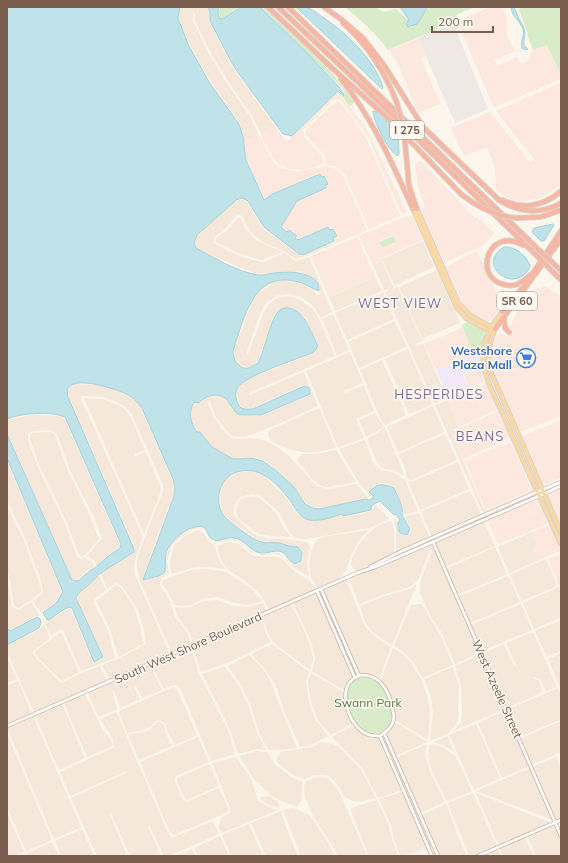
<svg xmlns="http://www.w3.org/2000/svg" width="568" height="863" font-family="Mulish,sans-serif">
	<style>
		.residential { fill: #f5e8da }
		.commercial { fill: #fde8e0; fill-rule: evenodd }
		.industrial { fill: #efe9e4 }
		.education { fill: #f3e8fa }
		.green { fill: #d8ecc9 }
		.water { fill: #bfe3e8; stroke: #a5d3da }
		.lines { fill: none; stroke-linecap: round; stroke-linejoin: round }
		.tertiary-casing { stroke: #d1beb0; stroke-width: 4.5 }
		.secondary-casing { stroke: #d6c0b0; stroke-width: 4.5 }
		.primary-casing { stroke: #dad1cd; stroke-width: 5.5 }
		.motorway-casing { stroke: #dad1cd; stroke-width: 6 }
		.tertiary { stroke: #fff; stroke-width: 2.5 }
		.secondary { stroke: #fff; stroke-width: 2.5 }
		.primary { stroke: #fbd9a5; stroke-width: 3.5 }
		.motorway { stroke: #f7b7a3; stroke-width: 4 }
		.motorway-bridge-casing { stroke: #dad1cd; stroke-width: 6; stroke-linecap: butt }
		.motorway-bridge { stroke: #f7b7a3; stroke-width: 4 }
		.labels { text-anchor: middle; stroke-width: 3; stroke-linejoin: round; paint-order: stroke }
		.shield { fill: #fffaf3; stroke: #a28b7f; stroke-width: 1 }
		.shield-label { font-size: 11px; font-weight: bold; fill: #7a5c4d }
		.shop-label { font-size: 12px; font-weight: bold; fill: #366cbe; stroke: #fffaf3; text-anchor: end }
		.street-label { font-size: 12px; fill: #7a5c4d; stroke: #fffaf3 }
		.park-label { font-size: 12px; fill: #537a41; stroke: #fffaf3 }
		.neighbourhood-label { font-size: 13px; letter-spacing: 1px; fill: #846695; stroke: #fffaf3 }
	</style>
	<rect width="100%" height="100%" fill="#fdf6ec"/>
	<!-- residential -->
	<g class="residential">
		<path d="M181,7h26l2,5v9l15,30 9,17 41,57 -13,9 -9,-18 -26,-38 -14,-23 -12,-24 -5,-11v-6h-2v7l17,35 14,23 26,38 9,18 -15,6 -4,-18 -30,-42 -21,-38 -10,-25v-5z"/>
		<path d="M242,199l6,4 12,22 6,5 33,25 3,1 7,-3v2l-13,4 -12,-8 -20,-8 -10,-8 -5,-5 -7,-14 -2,-1 -4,1 -11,13 -10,7 -2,6 15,9 12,5 21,6h4l19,-9 12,8 13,-4 23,55 -11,5 -10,-13 -10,-7 -14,-3 -11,2 -9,6 -6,9 -15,43h2l16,-42 5,-8 8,-6 10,-2 12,3 14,10 6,10 16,37 -86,37 1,2 54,-23 6,15 -6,-2 -4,1 -47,22h-8l-4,-2 -2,-3 -2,-13 5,-7 6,-4 64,-25 3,-2 4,-6 -14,-28 -13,-11h-6l-5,2 -7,6 -17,47 -9,5 -8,-2 -6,-9v-5l18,-50 8,-9 13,-9 5,-2h7l16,3 13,6 2,5 5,-1 -3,-12 -5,-5 -6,-3 -8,-3 -4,1 -11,-1 -25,3 -19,-6 -43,-20 -2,-5 2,-7 37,-34z"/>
		<path d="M238,218h2l7,13 10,10 25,11 -20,8 -21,-6 -25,-12 -1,-1 2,-4 10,-6z"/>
		<path d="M423,241l11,26 -40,18 -12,-26z"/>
		<path d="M382,261l11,25 28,-12 -28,13 1,1 4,-1 24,54 -7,3 1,2 7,-3 24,55 -13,5 -49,-111 3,-1 -1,-2 -3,1 -11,-25z"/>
		<path d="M437,270l23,53 -38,16 -23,-52z"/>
		<path d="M375,277l7,14 -47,20 -6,-14z"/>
		<path d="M383,293l11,26 -47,21 -12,-27z"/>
		<path d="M333,314l16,36 -12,5 -15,-36z"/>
		<path d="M395,321l12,26 -48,21 -11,-26z"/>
		<path d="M408,349l24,55 -23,10 -24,-55z"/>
		<path d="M350,352l13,31 -19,8 1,2 19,-8 10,26 -14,6 -4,2 8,19 -26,9 -32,-76z"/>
		<path d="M382,360l24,55 -21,10 -3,-4 -5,-10 -17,-41z"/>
		<path d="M74,384l24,1 9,2 21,9 8,5 5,7 31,72 2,8 -1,7 -20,53 -10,33 16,-4 7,-4 1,-20 4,-8 5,-6 7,-5 11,-6 4,-1 7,2 2,2 3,7 5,5 12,-4h8l4,2 14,11 5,2 21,-1 6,4 6,7 5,1 6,-3 1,-10 -5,-6 -41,-6 -32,-24 -4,-7 -1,-15 6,-14 10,-7 13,-2 15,4 23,24 6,10 8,8 8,3 8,1 23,-6 3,2 17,-3 12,-3 3,-7 15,15 -11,4 -9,5 -63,11h-7l-5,-1 -5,-5 -12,-22 -15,-13 -4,-3 -8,-1 -10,3 -4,4 -3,5v9l3,4 14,13 7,4 11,3h17l22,3 2,5 -3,15 2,15 -14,-9 -14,-13 -6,-1 -14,1 -5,-1 -5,-2 -11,-10 -10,-2 -14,3h-2l-6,-6 -3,-7 -4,-2 -7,1 -9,5 -13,11 -5,16 2,13 -7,4 -2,4v3l10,16 5,16 13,17 3,11 -19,8 -31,-70 -4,-14v-9l2,-8 24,-61v-6l-31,-70 -4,-6 -7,-5 -17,-7 -23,-1v2l62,139 -8,23 -1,10 2,7 34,77 -60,27 -8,-16 16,-6 28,-15 -2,-15 -7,-21 -15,-22 -6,-3 -9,6 -6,-15 33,-21 1,-6 -66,-150 -1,-6 1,-3z"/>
		<path d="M312,391l6,15 -49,22 -25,9 -11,-1 -6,-5 -11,-14 -7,-17 -2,1 7,17 11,15 6,5 7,1 12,-1 14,2 15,8 10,8 27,30 12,3 29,-5 12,15 -4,-1 -39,9h-13l-7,-4 -12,-16 -15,-16 -15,-11 -8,-3h-17l-6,2 -21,-12 -11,-15 -3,-1 -5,-6 -2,-6v-7l3,-9 5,1 10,-7 9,-1 5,2 6,6 4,7 6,5h22l49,-21z"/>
		<path d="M84,398l19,1 17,7 6,5 4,5 15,34 -11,4v2l12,-4 14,34 1,5 -17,43z"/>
		<path d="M448,400l11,27 -6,3 1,1 6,-3 1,3 -9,3 32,78 -1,1 -48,-108z"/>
		<path d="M433,406l11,26 -46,20 -11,-25z"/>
		<path d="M319,408l17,40 -19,4h-15l-14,-3 -18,-9 -2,-6 2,-4z"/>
		<path d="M375,413l5,9 4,5 -18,10 -7,-17z"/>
		<path d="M35,415l25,1 4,2 56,127 -1,2 -12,9 -10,10 -2,-5 -8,-5 15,-18 -8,-21 -24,-47 -13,-36 -6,-4 -18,1 -5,2v7l9,25 29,61 11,31 4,2 4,-2 8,6 2,4 -7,3 -11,10 -5,-1 -65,-147v-12l12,-3z"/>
		<path d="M385,428l17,41 2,7 -9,-5 -13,-3 -6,-7 -9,-22z"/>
		<path d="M51,432l4,3 13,36 23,47 8,21 -14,16 -3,2 -3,-2 -11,-30 -29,-60 -9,-26 1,-6z"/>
		<path d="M445,434l12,26 -46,20 -4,-1 -2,-11 -6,-14z"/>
		<path d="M365,440l8,22 4,5 4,3 13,3 11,7 13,31 -14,4 -1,-9 -8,-18 -7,-4 -8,-1 -6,2 -6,7 4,4 -1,1 -12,-14 -20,-34z"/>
		<path d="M336,450l20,32 -28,5 -6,-1 -9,-6 -16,-20 1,-2 4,-4h15z"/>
		<path d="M7,461l55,131 -7,10 -13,12 -9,-13 10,-8 -2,-12 -15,-41 -19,-40z"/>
		<path d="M458,462l11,27 -49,21 -12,-28h4z"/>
		<path d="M470,491l11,23 -49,23 -11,-25z"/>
		<path d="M250,496l8,1 13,11 5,5 9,17 6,7 -21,-1 -11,-2 -6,-4 -15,-12 -2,-7 2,-9 4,-3z"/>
		<path d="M7,506l17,35 15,41 2,10 -10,8 -13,8 -4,-3 -4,-25 -3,-10z"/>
		<path d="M419,513l11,25 -34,15v-25l-2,-7 4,-2 -1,3v7l3,5 7,2 3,-3 1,-4 -6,-12z"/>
		<path d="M391,521l3,8v25l-36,17 -4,-1 -3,-6 2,-8 7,-13 12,-13 8,-5z"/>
		<path d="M484,522l11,24 -50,21 -11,-25z"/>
		<path d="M198,530l5,2 6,10 6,3 2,11 8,13 -19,-2 -15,1 -20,6 -1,-13 4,-15 12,-11z"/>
		<path d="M368,530l-10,12 -7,13 -4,14 -4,5 -6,7 -18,8 -7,-10 -3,-12 2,-15 6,-13 11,-3z"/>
		<path d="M532,532l6,14 -5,3 6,11 -30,13 -11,-26z"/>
		<path d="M230,542l9,2 10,9 6,3 25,1 13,13 17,11 6,9 -46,21 -11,-18 -14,-12 -17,-11 -6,-8 -4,-11v-6z"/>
		<path d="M432,543l48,109 -25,12 -13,-31 -10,-15 -12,-25v-11l12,-32h-2l-12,30 -9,7 -24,7 -26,10 -10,-26z"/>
		<path d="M495,547l12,27 -50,21 -11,-26z"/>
		<path d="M546,559l9,21v2l2,4 -35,15 -12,-26z"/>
		<path d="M206,569l20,3 26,17 10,12 -13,4 -15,-2 -16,-6 -15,2 -13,6 -8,1 -8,-1 -6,-13 -6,-8 1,-4 28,-10z"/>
		<path d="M99,576l7,14 -9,7 -3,3v4l14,26 7,28 -34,13 -18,-41 -2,-1 -10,7 -6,-13 24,-15 2,1 22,54 11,-5 -27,-60 1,-3z"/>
		<path d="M508,576l12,26 -50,21 -12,-26z"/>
		<path d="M7,577l5,30 7,3 12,-8 9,14h-4l-26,14 -3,-5z"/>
		<path d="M346,579l17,43 3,6 12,11 13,8 -12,32 -9,-4h-10l-38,-85z"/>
		<path d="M417,584l-8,19 -17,42 -19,-12 -8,-12 -5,-15 25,-10 25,-7z"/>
		<path d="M116,585l4,2 15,22 6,21 2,14 -25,13 -8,-28 -14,-28z"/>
		<path d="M559,587l2,6v24l-27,12 -11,-26z"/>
		<path d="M318,591h2l38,84 -2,2z"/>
		<path d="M316,592l37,85 -3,1 -3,5 -3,7 -32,-19 3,-13 -4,-17 -18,-38z"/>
		<path d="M217,600l16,6 16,1 14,-4 4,9 -74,32 -3,-11 -13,-17 -2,-9 7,1 9,-1 13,-6z"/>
		<path d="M291,604l18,37 4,18 -3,11 -37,-28 -5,-9 -4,-11v-6z"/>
		<path d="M422,604l8,15 10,16 13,30 -30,13 -11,-18 -10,-9 -8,-5 17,-41z"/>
		<path d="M521,604l11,26 -50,21 -11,-26z"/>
		<path d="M262,617l4,17 5,8 -46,22 -24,8 -8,-26z"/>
		<path d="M561,620v31l-14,6 -12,-26z"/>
		<path d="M44,624l6,14 -18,14 5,7 24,24 20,-10 19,-7 8,16 -74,31 -25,-57 -2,1 10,22 -10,4v-37l33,-17z"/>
		<path d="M61,632l18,40 -17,9 -24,-23 -4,-6z"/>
		<path d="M533,632l24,55 -11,4 -5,-11 -6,-3 -1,1 5,3 4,11 -36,16 -24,-55 21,-9 10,22 2,-1 -10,-22z"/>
		<path d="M272,644l37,28 -3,10 3,21 7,18 12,15 -16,9 -12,2 -15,-34 -10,-29 -10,-15 -14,-15z"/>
		<path d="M191,647l8,27 19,36 11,23 6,21 -24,7 -31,-73 -3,-3h-4l-9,4 -9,-18 -2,1 9,18 -20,8 -6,-12 -2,1 6,12 -20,9 -6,-18 -2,1 5,18 -18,8 -11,-24z"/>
		<path d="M393,648l8,5 9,9 11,17 7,19 2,16 -2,26 -33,-20v-5l-4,-18 -6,-11 -4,-6z"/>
		<path d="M561,653v32l-2,1 -11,-27z"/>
		<path d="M481,654l23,55 -50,22 7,-9 1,-8 -1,-28 -6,-20z"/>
		<path d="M249,655l15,15 8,15 11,29 14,34 -17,2h-12l-9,-18 -8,-26 -10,-21 -13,-19z"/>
		<path d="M225,667l14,19 10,21 8,26 9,17 -9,-1 -19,5 -7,-22 -11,-23 -18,-35z"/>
		<path d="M453,667l6,19 -1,35 -4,7 -7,6 -17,7 3,-27 -2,-17 -7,-18z"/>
		<path d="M311,673l32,19 3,16 7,15 -22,12 -13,-15 -7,-18 -3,-20z"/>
		<path d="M18,681l14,33 -25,11v-39z"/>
		<path d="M173,687l4,2 20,46 -22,10 -8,-14 -1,-7 -6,-4 -4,1 -6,6 -6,3 -17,3 -8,-20 1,-2z"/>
		<path d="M558,688l3,8v23l-42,18 -12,-27z"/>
		<path d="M85,694l18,36 8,10 1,4 2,-1 -1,-4 -13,-20 17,-7 9,23 42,98 4,5 41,-17 6,13 -50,22h-5l-15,-31 -1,1 13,30h-31l-19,-43 -1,1 17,42h-30l-26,-58 55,-25 -1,-1 -55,24 -10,-24 55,-25 -1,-2 -27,12 -23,-54z"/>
		<path d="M62,704l23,54 -26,12 -24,-55z"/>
		<path d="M505,711l24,55 -27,12 -24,-55z"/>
		<path d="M33,716l48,111 -27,12 -47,-111z"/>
		<path d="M561,721v31l-30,13 -11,-26z"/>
		<path d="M157,722h3l4,3 1,7 7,14 -33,14 -11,-25 17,-3 6,-3z"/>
		<path d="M394,722l5,2 28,18 -31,14 -10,-23z"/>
		<path d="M476,724l24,54 -26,12 -25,-55z"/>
		<path d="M354,725l10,9 9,3h6l23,53 -24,8 -15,-29 -31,-32z"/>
		<path d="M7,734l45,106 -26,11 -19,-45z"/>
		<path d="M447,736l7,16 -11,-7 -10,-3z"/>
		<path d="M198,737l11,25 -33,14 -1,2v4l8,18 4,2 32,-14 10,22 -3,3 -52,22 -4,-3 -30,-70z"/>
		<path d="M321,742l12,2 5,2 23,24 15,28 -16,4 -7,-1 -9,-4 -6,-12 -9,-9 -6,-1h-10l-9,5 -11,-5 -16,-13v-4l3,-6 32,-5z"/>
		<path d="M427,744l-2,11 3,9 3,11 14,27 -25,11 -24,-55z"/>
		<path d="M430,744l11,2 15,11 16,34 -25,10 -14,-27 -3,-11 -2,-8z"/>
		<path d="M257,751l10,1 8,12 16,13 12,5 -1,5v13l-5,7 -17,-7 -10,-5 -16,-16 -15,-23z"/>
		<path d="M236,757l16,23 6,21 10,6 10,3 -56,23 -4,-6 4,-10 7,-3 2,-4 -19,-47z"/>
		<path d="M556,757l5,11v51l-5,2 -24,-54z"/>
		<path d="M394,759l13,29 -2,1 -13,-29z"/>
		<path d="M210,764l9,22 -32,14 -2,-1 -8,-18v-3z"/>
		<path d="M530,768l23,52 -77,-29z"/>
		<path d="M323,777l5,1 12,15 27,63h-29l-7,-13 -19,-29 -7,-17 -1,-11 1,-4 8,-4z"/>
		<path d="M408,790l25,57 -3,1 -24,-57z"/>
		<path d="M403,792l25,57 -28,7 -6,-17 -3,-14 -12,-26z"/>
		<path d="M473,793l24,54 -22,9h-6l-21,-53z"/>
		<path d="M476,793l76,30 -53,23z"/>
		<path d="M269,796l9,6 2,6 -11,-3 -9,-6v-2z"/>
		<path d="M377,800l12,26 3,14 6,16h-29l-19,-47 10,-4z"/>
		<path d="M446,804l16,42 5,10h-28l-18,-41z"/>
		<path d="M291,808l5,1 14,7 19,28 6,12h-34l-18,-46z"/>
		<path d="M281,811l5,16 12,29h-32l-15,-33z"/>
		<path d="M7,812l17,40 -9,4h-8z"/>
		<path d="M249,824l14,32h-32l-9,-21z"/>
		<path d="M555,824l6,15v17h-25l-9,-20z"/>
		<path d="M82,829l12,27h-33l-6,-15z"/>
		<path d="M220,836l9,20h-31l-4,-8z"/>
		<path d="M525,837l9,19h-31l-3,-8z"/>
		<path d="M52,842l7,14h-30l-2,-3z"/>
		<path d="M192,849l3,7h-20z"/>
		<path d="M497,849l4,7h-20z"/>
	</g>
	<!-- commercial -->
	<g class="commercial">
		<path d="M490,7h12l5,11v13l1,7 7,13 -20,9 2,6 20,-9 2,5h1l2,2 8,-4 1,-9 16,-7 14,31v4l-66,28 -2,-1 -35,-83 3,-2 1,-2z"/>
		<path d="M418,38l8,18 -5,2 19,46 -22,9 -19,-47 -9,-16z"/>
		<path d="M561,83v102l-20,13 -20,3 -9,-1 -16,-10 -1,-22 -8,-21 -23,9 -13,-28 39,-16 40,50 4,-3 -38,-48z"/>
		<path d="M338,92l27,34 41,84 2,1 -6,4 -34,-78 -28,-38 -7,1 -30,30 1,7 18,19 2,8 -21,6 -13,-1 -13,-7 -9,-13 -7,-15 13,-9 13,17z"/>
		<path d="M337,101l4,2 25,35 34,78 -31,13 -24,-55 -10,-8 -9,-2 -2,-10 -18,-19 -1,-3 3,-4z"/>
		<path d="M259,135l13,25 3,4 9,5 13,3 28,-6 9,2 6,4 5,8 22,50 -58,25v-2l26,-11 -1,-3 4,-3 -4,-8 -6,-2 -30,13 -1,-4 -8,-6 -2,2 -5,-6 16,-24 29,-12 -1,-4 2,-1 -3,-9 -2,1 -3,-3 -48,20 -8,6 -17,-40 -2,-9 -1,-9z"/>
		<path d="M421,161l54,57 2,-1 5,4 12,12 -10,12 -39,17 -1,-1 -23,-50 4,-4 -7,-21 -3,-23z"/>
		<path d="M412,215l11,25 -41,18v3l-9,4 -14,-29 43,-18zM393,235l3,8 -15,5 -2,-7z"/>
		<path d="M357,237l18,40 -46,20 -18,-41z"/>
		<path d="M477,251l23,51v7l-12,13 -15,-8 -10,-11 -17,-36z"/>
		<path d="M545,286l16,11v119l-41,16 -25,-54 -4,-15v-11l4,-13 4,-6 7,3 10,-22 17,-23z"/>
		<path d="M462,326l12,28 -38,16 -12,-26 33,-14z"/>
		<path d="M480,368l5,13 -33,15 1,2 33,-15 12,26 -39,18 -15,-35 4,5 21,-9 -5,-13z"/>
		<path d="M499,411l12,26 -48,22 1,2 48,-22 24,52 -31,12 23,-10 3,-7 -20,-45h-1l-46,21 20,46 4,2 -4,2 -32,-79 9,-2 -1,-3z"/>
		<path d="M559,421h2v57l-16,6 -3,-2 -19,-44v-2z"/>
		<path d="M510,442l20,44 -3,6 -38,18 -4,-2 -20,-46z"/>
		<path d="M561,489v38l-12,-30 1,-3z"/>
		<path d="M539,499l4,11 -11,4 -5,-10z"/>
		<path d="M527,504l4,11 12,-5 5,14 -50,20 -10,-24z"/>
		<path d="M550,525l11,25 -22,10 -6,-11 5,-3 -6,-14z"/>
		<path d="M561,554v30l-3,2 -2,-5 1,-1 -9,-21z"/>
	</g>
	<!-- industrial -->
	<path class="industrial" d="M453,23l35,86 -33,14 -37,-85z"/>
	<!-- education -->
	<path class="education" d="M474,354l1,1h5l1,9 -1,3 -17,8 5,12 -20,10 -12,-27z"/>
	<!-- green -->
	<g class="green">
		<path d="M220,7h19l-17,11h-2l-1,-7z"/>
		<path d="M261,7h3l69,67 21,28 -4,5 -8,-11h1l2,-2 -2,-5z"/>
		<path d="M345,7h30l8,5 13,-3 12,11 3,8 19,-21h44l-18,8 3,5 -71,30c-12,-17 -28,-30 -43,-43z"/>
		<path d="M518,7h42l1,3v65l-14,-30 -14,5 -6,-15 1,-1z"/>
		<path d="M393,236l3,6 -14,6 -3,-6z"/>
		<path d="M469,322l15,9 1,5 -4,11 -9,3 -10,-24 3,-3z"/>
		<path d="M365,676c17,2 23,18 26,33 1,4 2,9 1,13 -1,5 -8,10 -14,13 -3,-1 -9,-1 -13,-3 -12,-6 -18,-27 -20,-40l7,-10z"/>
	</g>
	<!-- water -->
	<g class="water">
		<path d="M7,7h173l-2,11 10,26 21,38 30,42 4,13 3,23 18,40 8,-6 48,-20 2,3 2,-1 4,8 -3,1 1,3 -29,13 -16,26 6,5 2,-2 8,6 -2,2 3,2 30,-13 2,3 3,-1 4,7 -4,2 1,3 -31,14 -4,-1 -35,-27 -16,-26 -6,-3 -6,2 -2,2 -37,33 -3,8 2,5c20,10 40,24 63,27 5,1 10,-2 15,-2 14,-2 47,-2 45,18 -8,-3 -16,-9 -25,-10 -42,-9 -51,41 -61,70 0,7 3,13 10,17h5l10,-5c7,-14 9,-30 16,-45 2,-4 5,-9 11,-10 17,-3 27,26 33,38l-3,5 -3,2c-15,6 -67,23 -74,34 -4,6 -2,15 2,20l4,2h9l51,-23 6,2v6l-49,21h-22c-5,-3 -6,-7 -10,-12 -8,-12 -21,-9 -30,0l-5,-1c-6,11 -4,20 3,30h3l12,15 21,12 18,-1 12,3 15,11 16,15 11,17 8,4 6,1 46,-10 4,1 4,-2v-3l-4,-3c8,-9 14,-9 25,-4 3,8 10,18 8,27l8,14 -3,6 -7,-2 -2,-4v-7l2,-2 -3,-5 -4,-1 -13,-13 -8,4 -1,5 -28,6 -1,-2c-10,3 -22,8 -33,6 -11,-3 -14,-13 -20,-21 -12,-15 -27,-32 -48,-28 -20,3 -29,29 -17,45 5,6 24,20 32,24 7,4 16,2 24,3 3,1 6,2 9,3 3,0 5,0 9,1l4,5 -1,9 -6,3c-6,-2 -7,-8 -13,-12 -7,-3 -14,2 -21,1 -11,-1 -16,-14 -27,-15 -6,-1 -12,2 -18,3l-6,-4 -5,-9c-12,-7 -35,12 -39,25 -1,6 0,13 -1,19l-6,4 -16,4 31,-84 1,-8 -2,-9 -31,-71c-4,-5 -8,-10 -14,-13 -10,-6 -68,-25 -60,2l66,152v3l-36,23 -2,3 -18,16 -2,4 27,59 -9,5 -22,-54 -3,-1 -8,4 -12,9h-2l-4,-7 13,-10 7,-11 -56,-134v-24l65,146 6,1 14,-12h2l13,-12 13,-9 1,-4 -56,-127c-13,-6 -45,-4 -58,2z"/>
		<path d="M208,7h11l-1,4 1,7 3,1 19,-12h19l48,47 31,33 5,7 -1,2 -5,-5 -46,45 -9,-2 -49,-67 -24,-46v-9z"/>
		<path d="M296,7c3,0 6,0 9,0 6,1 12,6 16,9 26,17 52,42 62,71l-1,2z"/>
		<path d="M400,7h28l-11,17 -9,3 -2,-3 3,-4z"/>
		<path d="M511,7h3l6,14 1,1c7,13 2,12 3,24l4,3 -3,1 -3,-2c-2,-7 3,-14 1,-19 -4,-9 -11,-12 -12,-22z"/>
		<path d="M373,111l7,2 18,19 1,22 -2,2c-9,-6 -24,-35 -24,-45z"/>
		<path d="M553,224l1,1 -10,16h-3l-9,-9 2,-4z"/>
		<path d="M504,247c11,-1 24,9 26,20 -14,29 -56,-2 -26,-20z"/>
		<path d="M37,617l3,2 1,4 -2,5 -32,17v-17l3,3z"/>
	</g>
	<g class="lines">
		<!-- tertiary casing -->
		<g class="tertiary-casing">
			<g id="tertiary">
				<path d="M433,542l128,294"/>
				<path d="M370,567l32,-16 135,-59"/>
				<path d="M321,589l38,87"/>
				<path d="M317,591l38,87"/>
				<path d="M362,675c18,0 27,16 30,32 1,5 3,10 1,15 -2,6 -7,10 -13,14 -5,0 -11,0 -15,-3 -19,-10 -31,-52 -3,-58z"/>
				<path d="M7,726l350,-153 18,-6 164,-71"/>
				<path d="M384,733l54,123"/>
				<path d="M380,736l52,120"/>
				<path d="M478,856l83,-36"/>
			</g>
		</g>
		<!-- secondary casing -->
		<g class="secondary-casing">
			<g id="secondary">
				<path d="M537,492l24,-10"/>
				<path d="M539,496l22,-10"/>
			</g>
		</g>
		<!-- primary casing -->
		<g class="primary-casing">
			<g id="primary">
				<path d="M413,209l44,99 9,10 25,14"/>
				<path d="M417,209l41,93 13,14 24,13c-6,14 -8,26 -5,41l71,162"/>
				<path d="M502,312c-10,13 -19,26 -19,44 0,22 14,43 22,63 18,42 37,83 56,125"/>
			</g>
		</g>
		<!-- motorway casing -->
		<g class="motorway-casing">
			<g id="motorway">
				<path d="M268,7l64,61 58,52 71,74 11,8"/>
				<path d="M278,7l120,113 139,136"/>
				<path d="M288,7l252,244"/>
				<path d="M324,7l18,13 21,18 21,27 39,62 76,73c19,12 42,15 62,3"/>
				<path d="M343,23c25,22 42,49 54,80"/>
				<path d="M341,79c32,40 51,84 72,130"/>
				<path d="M405,142l4,44 8,23"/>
				<path d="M502,200c20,10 43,6 59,-9"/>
				<path d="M518,218l23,-1 20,-7"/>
				<path d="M523,245c-34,-19 -50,30 -21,39 5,2 11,2 16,0 4,-2 9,-6 12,-9"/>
				<path d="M552,262l9,9"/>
				<path d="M547,266l14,14"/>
				<path d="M502,312l23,-27 36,-54"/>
				<path d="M504,318l1,10 4,4"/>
				<path d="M495,329l66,-90"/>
			</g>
		</g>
		<!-- tertiary -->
		<use href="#tertiary" class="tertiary"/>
		<!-- secondary -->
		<use href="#secondary" class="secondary"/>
		<!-- primary -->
		<use href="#primary" class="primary"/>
		<!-- motorway -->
		<use href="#motorway" class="motorway"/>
		<!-- motorway-bridge casing -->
		<g class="motorway-bridge-casing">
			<g id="motorway-bridge">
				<path d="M397,103l5,19 3,20"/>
				<path d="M472,202c14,9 29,15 46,16"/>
				<path d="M540,251l12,11"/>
				<path d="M537,256l10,10"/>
			</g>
		</g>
		<!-- motorway-bridge -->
		<use href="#motorway-bridge" class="motorway-bridge"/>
	</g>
	<!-- icons -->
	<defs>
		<g id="supermarket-ring" transform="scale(1)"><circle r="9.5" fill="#fffaf3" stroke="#3f7fe0" stroke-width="1.5"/><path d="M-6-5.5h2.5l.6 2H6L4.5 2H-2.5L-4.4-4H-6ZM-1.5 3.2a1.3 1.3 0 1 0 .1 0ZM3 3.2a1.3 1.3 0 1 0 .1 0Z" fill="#3f7fe0"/></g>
	</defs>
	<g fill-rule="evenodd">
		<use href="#supermarket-ring" x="526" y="358"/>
	</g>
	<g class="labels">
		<!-- shield labels -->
		<g class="shield">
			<rect x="390" y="121" width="34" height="18" rx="3"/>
			<rect x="497" y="292" width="40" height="18" rx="3"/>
		</g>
		<g class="shield-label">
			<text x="407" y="134">I 275</text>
			<text x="517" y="305">SR 60</text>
		</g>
		<!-- shop labels -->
		<g class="shop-label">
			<text x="512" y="355">Westshore<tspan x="512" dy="14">Plaza Mall</tspan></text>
		</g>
		<!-- street labels -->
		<g class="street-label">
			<text transform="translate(188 648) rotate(-24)" y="4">South West Shore Boulevard</text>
			<text transform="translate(497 689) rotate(66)" y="4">West Azeele Street</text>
		</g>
		<!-- park labels -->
		<g class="park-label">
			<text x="368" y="707">Swann Park</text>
		</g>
		<!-- neighbourhood labels -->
		<g class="neighbourhood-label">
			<text x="400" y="308">WEST VIEW</text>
			<text x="439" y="399">HESPERIDES</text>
			<text x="480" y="441">BEANS</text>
		</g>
	</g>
	<!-- border -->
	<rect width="568" height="863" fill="none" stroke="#7a5c4d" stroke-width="16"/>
	<!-- scale -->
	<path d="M432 26v6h61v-6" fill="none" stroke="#7a5c4d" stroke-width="2"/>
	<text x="438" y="26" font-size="12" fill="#7a5c4d" stroke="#fffaf3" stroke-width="3" paint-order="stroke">200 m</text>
</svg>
